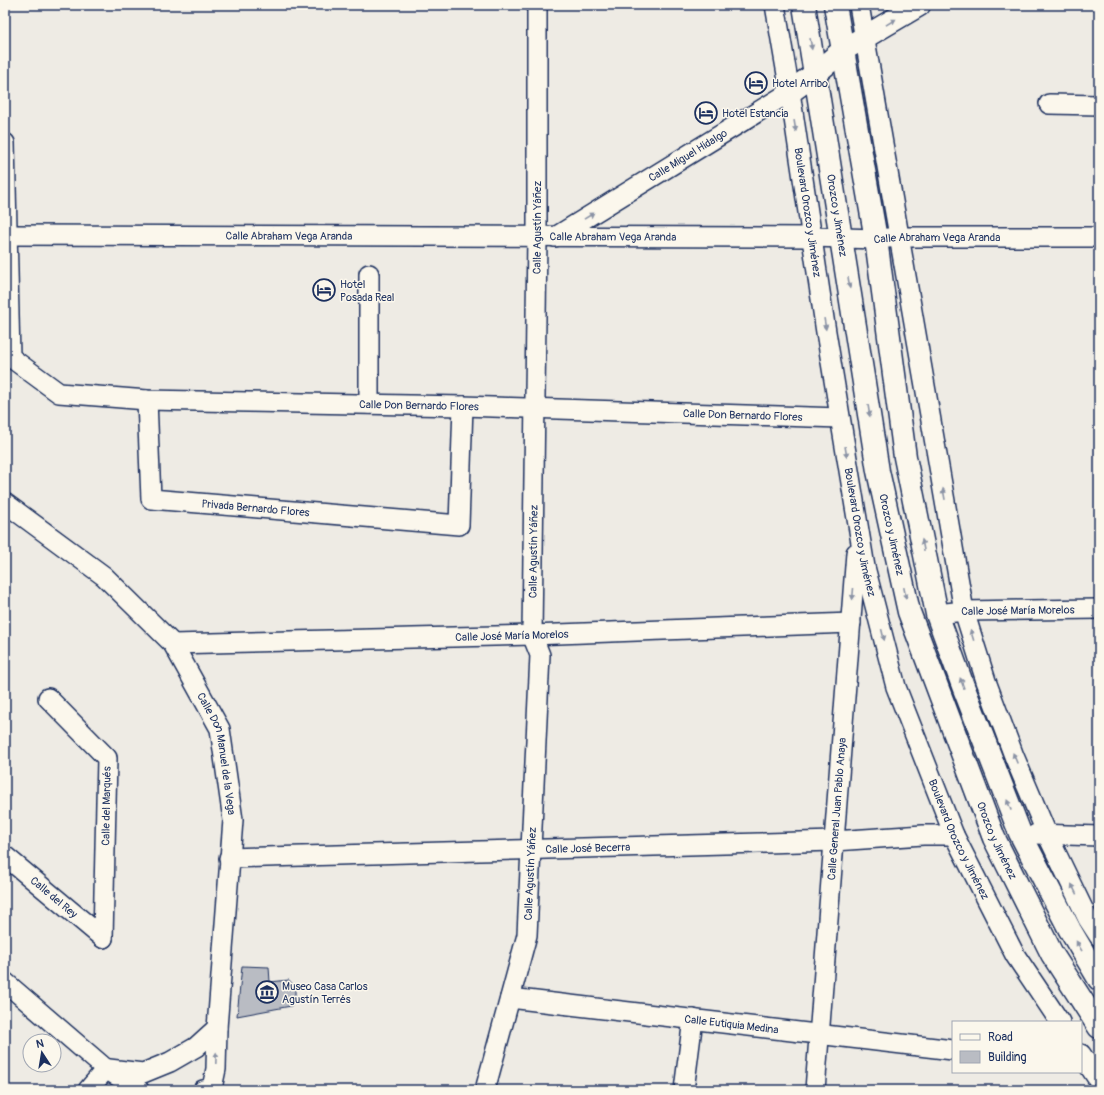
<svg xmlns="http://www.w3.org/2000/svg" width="1104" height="1095" font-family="Pangolin,sans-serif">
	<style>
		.building { fill: #b9bcc3; stroke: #1b2f5e }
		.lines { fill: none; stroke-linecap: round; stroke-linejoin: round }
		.street-casing { stroke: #1b2f5e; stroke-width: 22 }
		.secondary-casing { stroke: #1b2f5e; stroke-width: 25 }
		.highway-casing { stroke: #1b2f5e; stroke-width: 25 }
		.street { stroke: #fbf7ec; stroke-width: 19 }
		.secondary { stroke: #fbf7ec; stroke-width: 22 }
		.highway { stroke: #fbf7ec; stroke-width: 22 }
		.oneway { fill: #8b93a5 }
		.labels { text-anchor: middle; stroke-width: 3; stroke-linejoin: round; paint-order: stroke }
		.poi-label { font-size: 11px; fill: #1b2f5e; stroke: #fbf7ec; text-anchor: start }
		.street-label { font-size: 11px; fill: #1b2f5e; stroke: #fbf7ec }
	</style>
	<rect width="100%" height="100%" fill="#eeebe4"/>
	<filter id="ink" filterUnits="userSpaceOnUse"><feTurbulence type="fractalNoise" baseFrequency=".025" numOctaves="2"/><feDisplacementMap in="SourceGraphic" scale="8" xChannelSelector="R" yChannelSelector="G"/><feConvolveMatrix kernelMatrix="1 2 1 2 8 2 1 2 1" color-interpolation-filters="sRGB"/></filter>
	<g filter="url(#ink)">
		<!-- building -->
		<path class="building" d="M242,966l27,1 1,15 19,-2 6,7v11l-4,8 -54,10z"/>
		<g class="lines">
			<!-- street casing -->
			<g class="street-casing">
				<g id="street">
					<path id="s1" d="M775,5l15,87 36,240 39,235 31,120 58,148 61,120 45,67"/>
					<path d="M859,5l105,606 22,70 28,75 33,78 41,85 11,17"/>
					<path d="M1049,104l50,1"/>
					<path d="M5,143l5,214"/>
					<path id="s2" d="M7,235l805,2 64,2 24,-2h199"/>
					<path id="s3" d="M555,237l235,-145"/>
					<path d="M369,274v130"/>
					<path id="s4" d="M10,357l49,36 88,7 316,6 377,12"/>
					<path id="s5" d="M147,400l4,99 308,26 4,-119"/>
					<path id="s6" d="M5,503l99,73 69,68 47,85 13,91 -16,208 -1,41 -4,19 -9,2"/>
					<path id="s7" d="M937,614l27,-3 135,-2"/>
					<path id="s8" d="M173,644l359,-9 319,-12"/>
					<path d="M48,698l59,60 -4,180"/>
					<path d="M1036,834l63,2"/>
					<path id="s9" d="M5,856l98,82"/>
					<path id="s10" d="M229,858l605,-17 89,-6h31"/>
					<path d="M5,982l101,87 33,21"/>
					<path id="s11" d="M510,998l443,52"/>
					<path d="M1081,1054l18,27"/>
					<path d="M109,1069l34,4 27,-11 26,-15 21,-19"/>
					<path d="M88,1090l18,-21"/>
					<path id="s12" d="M485,1090l42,-155 13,-280 -8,-20 5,-398v-232"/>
					<path d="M684,1090l9,-71"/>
					<path id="s13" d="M815,1090l41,-537"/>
				</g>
			</g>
			<!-- secondary casing -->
			<g class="secondary-casing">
				<g id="secondary">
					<path d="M790,92l25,-18 28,-24 76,-45"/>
					<path d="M212,1088v2"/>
				</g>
			</g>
			<!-- highway casing -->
			<g class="highway-casing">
				<g id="highway">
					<path id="s14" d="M804,5l74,466 31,141 85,226 58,116 47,73"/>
					<path d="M835,5l41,234 29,218 32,157 26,72 57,147 50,97 29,49"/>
				</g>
			</g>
			<!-- street -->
			<use href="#street" class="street"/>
			<!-- secondary -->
			<use href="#secondary" class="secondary"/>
			<!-- highway -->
			<use href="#highway" class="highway"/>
		</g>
		<!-- one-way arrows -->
		<defs><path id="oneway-solid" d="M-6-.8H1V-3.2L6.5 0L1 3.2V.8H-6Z"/></defs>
		<g class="oneway">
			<use href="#oneway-solid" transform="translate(891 22) rotate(-31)"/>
			<use href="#oneway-solid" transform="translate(811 44) rotate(81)"/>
			<use href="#oneway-solid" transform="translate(795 126) rotate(81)"/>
			<use href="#oneway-solid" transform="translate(589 216) rotate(-32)"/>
			<use href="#oneway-solid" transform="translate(849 283) rotate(81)"/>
			<use href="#oneway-solid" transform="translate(825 324) rotate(81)"/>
			<use href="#oneway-solid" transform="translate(869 411) rotate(81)"/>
			<use href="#oneway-solid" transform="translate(846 452) rotate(81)"/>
			<use href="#oneway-solid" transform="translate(944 494) rotate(-100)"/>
			<use href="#oneway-solid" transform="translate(923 545) rotate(-101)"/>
			<use href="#oneway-solid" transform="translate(905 593) rotate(78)"/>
			<use href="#oneway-solid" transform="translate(853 594) rotate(95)"/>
			<use href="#oneway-solid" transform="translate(883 635) rotate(76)"/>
			<use href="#oneway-solid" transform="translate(972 635) rotate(-107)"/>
			<use href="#oneway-solid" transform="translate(962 683) rotate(-110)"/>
			<use href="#oneway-solid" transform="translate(1015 758) rotate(-112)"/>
			<use href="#oneway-solid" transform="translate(1009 805) rotate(-111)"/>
			<use href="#oneway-solid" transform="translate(1074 889) rotate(-116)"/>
			<use href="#oneway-solid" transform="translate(1079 946) rotate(-120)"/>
			<use href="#oneway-solid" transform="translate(216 1058) rotate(-88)"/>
		</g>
	</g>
	<!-- icons -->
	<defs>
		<g id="hotel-ring" transform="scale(1.15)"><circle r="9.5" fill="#fbf7ec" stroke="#1b2f5e" stroke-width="1.5"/><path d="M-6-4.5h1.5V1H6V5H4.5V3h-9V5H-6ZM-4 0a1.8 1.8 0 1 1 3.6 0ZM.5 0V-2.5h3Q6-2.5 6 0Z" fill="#1b2f5e"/></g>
		<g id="museum-ring" transform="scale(1.15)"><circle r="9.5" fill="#fbf7ec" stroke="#1b2f5e" stroke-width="1.5"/><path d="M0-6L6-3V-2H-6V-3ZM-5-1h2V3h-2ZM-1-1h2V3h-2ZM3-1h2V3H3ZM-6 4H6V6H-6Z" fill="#1b2f5e"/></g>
	</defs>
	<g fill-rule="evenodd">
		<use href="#hotel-ring" x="756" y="83"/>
		<use href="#hotel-ring" x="706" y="113"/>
		<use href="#hotel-ring" x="324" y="290"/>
		<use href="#museum-ring" x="267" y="992"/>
	</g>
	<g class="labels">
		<!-- poi labels -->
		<g class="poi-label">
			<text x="772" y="87">Hotel Arribo</text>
			<text x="722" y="117">Hotel Estancia</text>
			<text x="340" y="288">Hotel<tspan x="340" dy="13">Posada Real</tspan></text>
			<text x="282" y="990">Museo Casa Carlos<tspan x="282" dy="13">Agustín Terrés</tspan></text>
		</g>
		<!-- street labels -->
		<g class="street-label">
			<text dy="4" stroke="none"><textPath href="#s3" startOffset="156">Calle Miguel Hidalgo</textPath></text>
			<text dy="4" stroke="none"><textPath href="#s1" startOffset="210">Boulevard Orozco y Jiménez</textPath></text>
			<text dy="4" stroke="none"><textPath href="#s14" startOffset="213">Orozco y Jiménez</textPath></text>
			<text dy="4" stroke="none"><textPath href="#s12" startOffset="870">Calle Agustín Yáñez</textPath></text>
			<text dy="4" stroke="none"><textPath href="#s2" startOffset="282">Calle Abraham Vega Aranda</textPath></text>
			<text dy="4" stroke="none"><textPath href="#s2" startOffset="606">Calle Abraham Vega Aranda</textPath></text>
			<text dy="4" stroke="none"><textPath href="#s2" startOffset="930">Calle Abraham Vega Aranda</textPath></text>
			<text dy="4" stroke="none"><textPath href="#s4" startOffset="421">Calle Don Bernardo Flores</textPath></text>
			<text dy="4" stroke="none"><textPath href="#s4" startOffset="745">Calle Don Bernardo Flores</textPath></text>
			<text dy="4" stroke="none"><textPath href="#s5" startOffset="204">Privada Bernardo Flores</textPath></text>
			<text dy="4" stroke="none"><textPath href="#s1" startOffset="534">Boulevard Orozco y Jiménez</textPath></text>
			<text dy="4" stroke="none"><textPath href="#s14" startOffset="537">Orozco y Jiménez</textPath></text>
			<text dy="4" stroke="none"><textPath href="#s12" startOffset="546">Calle Agustín Yáñez</textPath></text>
			<text dy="4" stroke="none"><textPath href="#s7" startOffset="81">Calle José María Morelos</textPath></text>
			<text dy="4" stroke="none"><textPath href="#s8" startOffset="339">Calle José María Morelos</textPath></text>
			<text dy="4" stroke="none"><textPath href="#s6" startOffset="340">Calle Don Manuel de la Vega</textPath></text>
			<text transform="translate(106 806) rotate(-89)" y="4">Calle del Marqués</text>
			<text dy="4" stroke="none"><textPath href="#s13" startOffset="282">Calle General Juan Pablo Anaya</textPath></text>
			<text dy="4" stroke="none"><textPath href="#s1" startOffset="858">Boulevard Orozco y Jiménez</textPath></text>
			<text dy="4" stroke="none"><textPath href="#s14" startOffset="861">Orozco y Jiménez</textPath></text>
			<text dy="4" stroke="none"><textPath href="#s10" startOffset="359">Calle José Becerra</textPath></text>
			<text dy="4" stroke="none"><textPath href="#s12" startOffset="222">Calle Agustín Yáñez</textPath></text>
			<text dy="4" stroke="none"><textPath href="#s9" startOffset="64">Calle del Rey</textPath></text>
			<text dy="4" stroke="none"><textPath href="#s11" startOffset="223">Calle Eutiquia Medina</textPath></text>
		</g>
	</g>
	<!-- margin -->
	<rect width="1104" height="1095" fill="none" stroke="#fbf7ec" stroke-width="20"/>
	<rect x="10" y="10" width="1084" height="1075" fill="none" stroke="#1b2f5e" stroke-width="1.5" filter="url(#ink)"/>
	<!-- legend -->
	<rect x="952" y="1021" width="130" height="52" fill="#fbf7ec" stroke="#a1a7b3"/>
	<rect x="960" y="1034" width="20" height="6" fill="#fbf7ec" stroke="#a1a7b3"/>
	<text x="988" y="1041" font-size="12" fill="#1b2f5e">Road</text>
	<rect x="960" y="1051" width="20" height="12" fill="#b9bcc3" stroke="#a1a7b3"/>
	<text x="988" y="1061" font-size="12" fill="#1b2f5e">Building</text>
	<!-- north arrow -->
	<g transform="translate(42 1053) rotate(348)"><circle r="19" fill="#fbf7ec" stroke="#a1a7b3"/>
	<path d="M0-3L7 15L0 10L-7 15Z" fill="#1b2f5e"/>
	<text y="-6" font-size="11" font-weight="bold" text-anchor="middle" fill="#1b2f5e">N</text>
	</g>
</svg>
